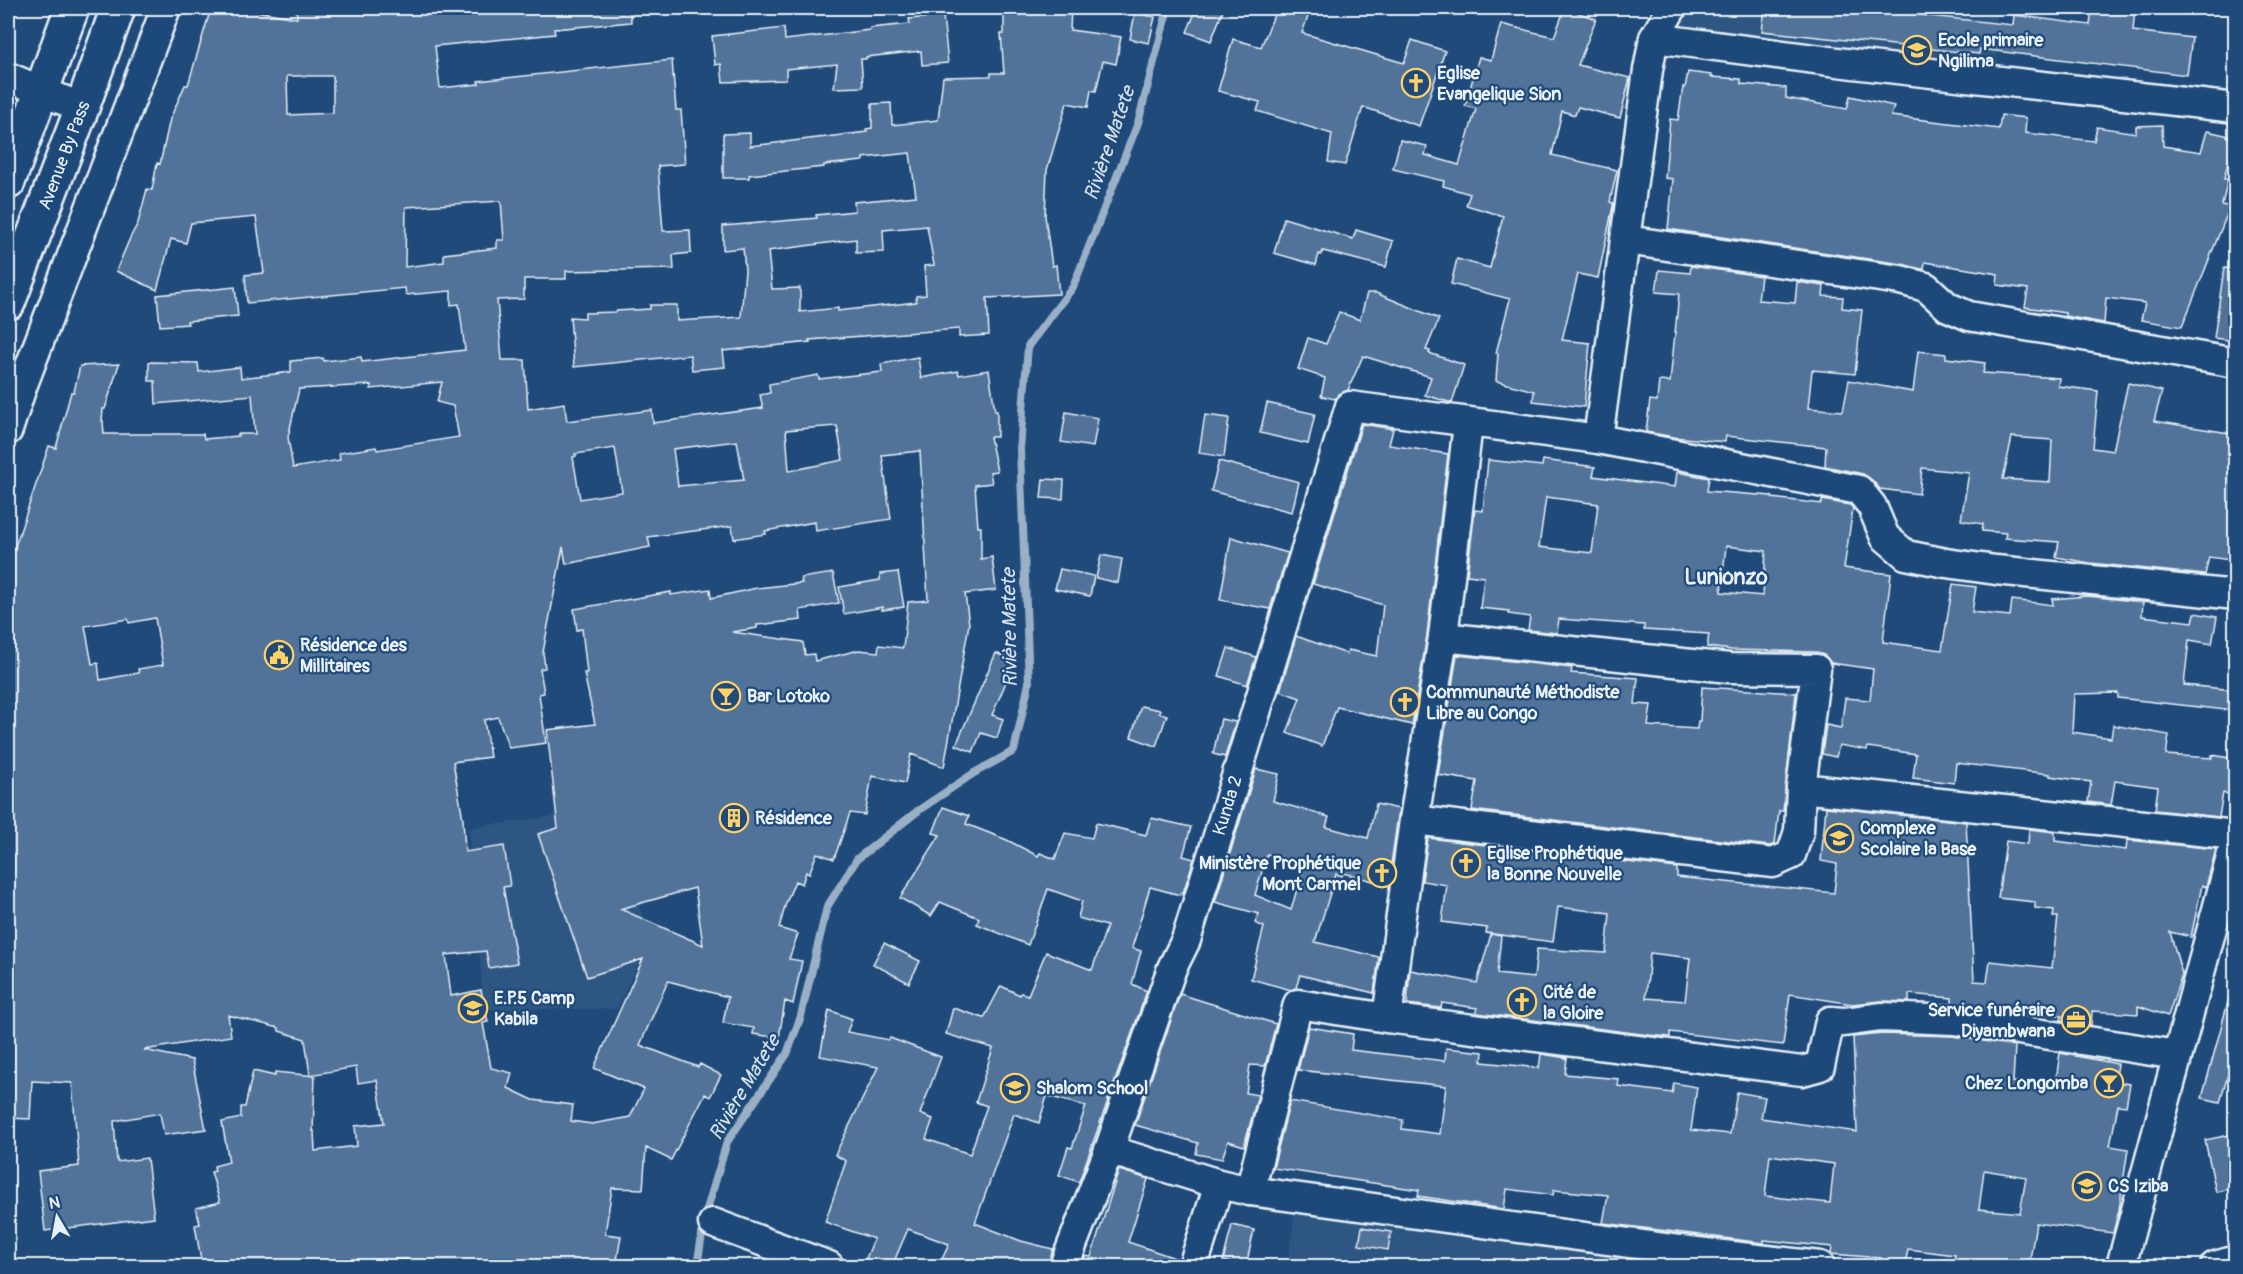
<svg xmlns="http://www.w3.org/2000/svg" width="2243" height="1274" font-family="Pangolin,sans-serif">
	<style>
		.built { fill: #2e5683 }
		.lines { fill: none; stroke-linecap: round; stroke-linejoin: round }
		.stream { stroke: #9ab0c7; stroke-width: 8 }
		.building { fill: #517399; stroke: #e8f1f8; stroke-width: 1.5; fill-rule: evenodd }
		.minor-casing { stroke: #e8f1f8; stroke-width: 33 }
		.trunk-casing { stroke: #e8f1f8; stroke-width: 38 }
		.minor { stroke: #1f4a7a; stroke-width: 28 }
		.trunk { stroke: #1f4a7a; stroke-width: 33 }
		.labels { text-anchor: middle; stroke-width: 4.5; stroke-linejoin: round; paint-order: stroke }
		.poi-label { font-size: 18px; font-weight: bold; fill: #e8f1f8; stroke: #1f4a7a; text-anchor: start }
		.street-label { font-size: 18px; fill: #e8f1f8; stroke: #1f4a7a }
		.water-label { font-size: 20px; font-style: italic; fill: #d4e1ec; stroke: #1f4a7a }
		.quarter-label { font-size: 21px; font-weight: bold; fill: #e8f1f8; stroke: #1f4a7a }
	</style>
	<rect width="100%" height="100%" fill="#1f4a7a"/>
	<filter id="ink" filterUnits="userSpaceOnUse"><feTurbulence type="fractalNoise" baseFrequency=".0167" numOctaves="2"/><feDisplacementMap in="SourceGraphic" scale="12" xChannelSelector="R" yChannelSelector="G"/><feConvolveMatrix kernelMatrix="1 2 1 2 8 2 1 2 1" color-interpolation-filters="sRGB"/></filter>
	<g filter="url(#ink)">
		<!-- built -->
		<g class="built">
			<path d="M1685,8h312l1,63 -325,-43z"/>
			<path d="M592,811l60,122 -35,76h-133l-15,-181z"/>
			<path d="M1295,1212l433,54h-441z"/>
		</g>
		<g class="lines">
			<!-- stream -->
			<path class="stream" d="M697,1266l8,-50 22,-74 60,-88 14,-38 26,-109 30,-48 62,-49 55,-37 40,-22 15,-68 -9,-234 8,-103 45,-59 65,-164 30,-115"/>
		</g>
		<!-- building -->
		<g class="building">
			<path d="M211,8h28l58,10 -1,-10h49v4l41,-4h98v4l38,-4h108l1,14 -77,7 1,5 -120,12 5,42 39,-4 -1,-3 194,-21 4,50h5l4,54 -27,2 5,65 27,-1 1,23 -18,2 1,14 -108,2v8h-42v20l-27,1 5,60h23l3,49 36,-6 3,18 85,-11 1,13 110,-15 -3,-13 10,-2 -1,-9 49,-9 1,4 63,-7 -1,-8 37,-7 3,21 37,-7 1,4 30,-5 6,41h2v26h-7l7,34 -7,1 2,11 -17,2 3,42h3v32l11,-2 4,33 -31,4 4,30 -25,143 -33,-13 -6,29 -33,-7 -7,39 -15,-2 -16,46 -17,-6 -8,21 -3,-2 -4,12 -7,-3 -9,22 -7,25 19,6 -9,25 13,2 -9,43 -8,-3 -6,37 -26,-4 1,-6 -31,-5 5,-26 -60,-16 -28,64 58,22 2,-3 21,11 -11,22 -5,-3 -34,66 -25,-12 -3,41 -31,-1 -7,46 16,2 -5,30h-200l-10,-1 1,-6 -42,2 -27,4 -1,-5 -32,6h-103l-7,-41 5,-1 -4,-16 24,-6 -9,-30 4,-1 -1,-5 15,-4 -7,-40 19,-4v-11h4l8,-36 22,5v-4l40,4 -2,55h1l1,20 42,-5 -2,-20 29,-3 -7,-43 -19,3 -2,-16 -46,8 -5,-36 -26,-8v-3l-51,-13 3,21 -87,14 48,10 14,69 -42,6 -4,-22 -46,8 3,41 30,-4 7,59 -109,14 -7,-60 41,-5 -7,-83 -40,-2 -2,38 -22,-1v-551l41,-121 7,2 15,-56h3l6,-26 39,-2 -14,45h-2l-1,12h1l1,13h99l1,5 34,-3v-2h17l-3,-39 -96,9 -1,-23h-6v-19l49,1 1,9 41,-5 1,11 50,-6v-11l32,-3 1,3 37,-4 1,5 103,-12 -6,-46 -8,1v-14l-45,4 -1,-7 -158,15 -2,-28 19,-2 -8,-56 -65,6 -5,20 -15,-4 -14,51 -41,-19 14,-33 8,-15 9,-34 5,1 5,-27 3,1 10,-45 15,-34h3zM287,76h46v37l-45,2zM501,201l3,39h-7v8l-53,6v8l-39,5 1,-60zM442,382l-5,20 16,4 6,31 -82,13 -1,-3 -37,6 1,7 -47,8 -5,-31 11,-48 72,-4v4zM837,426l6,34 -54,11 -3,-41zM737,441l7,39 -66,6 -5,-37zM615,448l7,44 -42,7 -7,-42 3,-1 -1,-2zM920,451l8,149 -20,2 -5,46 -24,-3 -1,7 -19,-2 -44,11 -1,-7 -9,1 -2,-13 -71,-10 25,-4v-3l44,-5 -1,-10 39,-7 -6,-30 -32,5 1,5 -45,5 -46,10 -1,-9 -39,6v-3l-97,17 3,21 5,-1 5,44h-3l11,51 -48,6 11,98 -20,6 49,143 56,-18 -49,109 50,21 -14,28 -38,7 -21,-3 2,-16 -40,-5 -25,-12 4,-15 -21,-5 -8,-45 5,-1 -7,-32 -30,6 -5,-41 40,-4 3,17 28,-5 -14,-76 7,-1 -6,-40 -39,6 -2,-33 -10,-57 37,-5 -6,-37 14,-3 11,31 37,-5 -7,-49 5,-1 -4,-24 5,-1 -2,-16 20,-105 3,17 84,-17 -2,-10 84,-11 2,13 32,-5 -1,-3 50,-9 1,9 75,-12 -9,-64zM155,618l8,47 -25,4 1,4 -39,7 -2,-17 -6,1 -7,-38 43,-7 1,4zM695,888l8,57 -83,-36z"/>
			<path d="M1048,8h23l-1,22 51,7 -5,27 -13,-3 -7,30 -5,-1 -3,17 -21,-4 -20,67 -2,46 7,50 4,-1 3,29 -72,4 2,37 -30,2v-8l-150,11 1,2 -87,9 2,16 -33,3 -2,-15 -116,12 -4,-50 15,1v-5l30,-1 1,-1 34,-2v-4h27v16l64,-4 4,-47 -2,-22 -20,2v-24l94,-8 -1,-3 39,-4 -1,-9 62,-6 -6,-43 -47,5v3l-39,4v2l-75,8v3h-26v-44l27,-1v13l117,-14 -1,-3 6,-1v-24l19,-1 1,22 46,-5 5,-43 48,-1v-3h13l-3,-39h3v-24h43zM927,226l7,39 -10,1 2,29 -10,1v6l-78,9v-3l-38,4v-24l-28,1 -4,-38 88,-12v14l28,-1 -1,-22z"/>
			<path d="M1197,8h27l-13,33 -24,-9z"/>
			<path d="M1277,8h16l16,6 -7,19 102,30 8,-23 33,11 -26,75 -56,-19 -18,58 -17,-3 4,-28 -75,-23 3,-9 -42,-11 15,-52 28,8z"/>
			<path d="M1565,8l31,11 -18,46 52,13 -10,40 -42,-11 -3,8 -13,-4 -10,44 65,15 -7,32 3,1v3l-15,72 -20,-4 -16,66 28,3 -6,64 -51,-6 1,-10 -38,-10 2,-28h-2l14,-54 -59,-15 6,-25 33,9 13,-52 -37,-11 4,-11 -27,-8 1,-5 -51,-12 7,-29 27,6 -2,9 34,10 17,-56 -11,-3 14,-49 12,3 10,-36 53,13z"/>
			<path d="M1765,8h90l158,17 1,-10 76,10 2,-17h43l-2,23 59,7 -5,37 -207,-26 -1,5 -217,-23z"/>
			<path d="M1135,13l20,4 -6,26 -19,-4z"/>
			<path d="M943,16l5,47 -26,2 -1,-14 -55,6v2h-5l2,28 -29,1 3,-24 -51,5v11l-63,2 -2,-18 -6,1 -3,-29 72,-8 1,12 85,-10v-2l40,-4 -1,-5z"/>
			<path d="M1688,72l24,3 -1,2 30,2v5l45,4v10l61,11 3,-13 44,10 -3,10 108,13 2,-14 25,3 -1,15 69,8 3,-14 39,6v-7l26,-1 1,21 38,6 6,-21 27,6 -10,42h4l-6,26 8,2 -48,120 -41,-7 4,-17 -39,-5 -2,25 -39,-7v-3l-40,-6 3,-18 -31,-4 1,-11 -73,-12 -1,7h-3l-19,-5 -234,-35 5,-50 -8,-1 5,-59 8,1 5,-33 2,1z"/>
			<path d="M1284,218l69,21 3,-9 37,11 -7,26 -63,-16 -2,4 -2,-1 -3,11 -42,-12z"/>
			<path d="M1691,266l70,10 -3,24 37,3 2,-21 27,4 -1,10 20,1 -1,11 20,2 -7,64 -43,-4 -4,38 35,3 6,-31 64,12 5,-41 28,3v4l39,5 -2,10 76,5 -1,8 40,5 -5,57 20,3 15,-68 34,8 -8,30 81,13v92l-5,34 -21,-3 -4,18 -115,-12 -34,-6 3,-15 -54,-4 1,-5 -24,-2 1,-7 -22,-4 8,-47 -47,-5 -3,26 -39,-5 -8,-9 -9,-6 -38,-8 1,-19 -100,-11 -1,6 -51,-5 -28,-5 4,-32 7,1 2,-20 11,1 9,-88 -23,-2 3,-22 31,3zM2012,437l40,3 -2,42 -47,-3z"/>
			<path d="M2224,268l11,1v72l-21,-3z"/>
			<path d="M235,287l3,29 -51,5 1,3 -28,2 -3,-31z"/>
			<path d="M1367,293h9l63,26 -13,31 4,1 -1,2 35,12 -12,38 -27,-8 6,-18 -68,-21 -15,34 -9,4 -4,5 -14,-3 4,-18 -27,-9 10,-31 18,6 13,-32 21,8z"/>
			<path d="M1267,403l48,11 -7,30 -48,-11z"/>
			<path d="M1066,412l32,6 -5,29 -32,-5z"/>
			<path d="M1205,415l24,3 -5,39 -25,-4z"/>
			<path d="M1362,424l31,5 -4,16 59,9 -21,181 -15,90 -75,-18 -15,39 -35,-13 13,-35 -20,-7 16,-55 51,18 1,-4 29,6 6,-51 -70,-21z"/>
			<path d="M1488,460l54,6 1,-6 52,7 -2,9 82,11 2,-15 32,6 -2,13 65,5v2l50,6v-4l28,5 3,3 -9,60 47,6 -8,68 59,8 11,-66 23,3 -4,25 38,4 2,-16 41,5 -1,-6 35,-3 56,6 -1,14 51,6 2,-9 22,4 -5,27 -23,-4 -5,45 51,5v21l-117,-13v-5l-44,1 -2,38 39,6 2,-13 56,10 -3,20 46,3v-3l23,4 -1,36 -11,-2 -4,24 -64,-7 3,-23 -43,-6 -4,24 -23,-3 3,-20 -41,-6v-2l-94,-11 -2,20 -41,-5 3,-24 -48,-7 -1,3 -28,-5 -3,12 -14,-3 4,-29 15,3 4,-30 25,2 3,-31 -42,-6 -6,-7 -9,-4 -84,-2 -25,-3 2,-13 -65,-4v-5l-85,-6 -2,14 -29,-3 2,-13 -22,-3 1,-3 -29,-3 4,-31 -17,-2 8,-65 8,1zM1546,497l52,7 -6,49 -53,-6zM1726,546l40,5 -3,45 -42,-4z"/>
			<path d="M1219,461l80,21 -7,30 -81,-21z"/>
			<path d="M1043,479l21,1 -1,19 -22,-1z"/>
			<path d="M1231,537l57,16 -18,56 -50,-9z"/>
			<path d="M1101,555l21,4 -4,24 -22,-5z"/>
			<path d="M1060,569l34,7 -4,20 -35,-7z"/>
			<path d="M898,572l6,35 -22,3 1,-3 -39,7 -5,-27 41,-7v-6z"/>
			<path d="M1228,648l28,9 -9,28 -28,-9z"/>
			<path d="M996,653l19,8 -23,54 11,4 -6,19 -16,-5 -8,19 -17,-7z"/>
			<path d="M1457,655l115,13 -1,5 67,5 -3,26 16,1 -3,21 49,3 1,-8h2l2,-34 94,6 -13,118h-4l-4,33 -5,2 -298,-36 5,-29 -39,-6z"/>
			<path d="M1141,706l19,4 -1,3 8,2 -11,31 -25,-9z"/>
			<path d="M1221,719l15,3 -11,35 -12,-3z"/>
			<path d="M1256,769l23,5 -6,27 56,16 -3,10 42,11 8,-34 23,5 -11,76 -45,-12 -1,3 -6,-2 -21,68 64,15 -5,36 -74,-18 -4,13 -5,2 -40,-11 13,-52 -9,-4 4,-9 -44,-12zM1267,854l37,11 -13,45 -36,-15z"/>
			<path d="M943,807l26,9 -3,8 41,16 31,16 2,-3 15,6 10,-26 27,5 4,-15 50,12 5,-17 40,9 -8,29 11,3 -11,34 -2,-1 -1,3 -30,-8 -18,61 9,3 -9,33 15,7 -68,191 -20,-7 9,-28 4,1 14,-42 -39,-10 -8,27 -25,-9 -39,109 46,18 32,8 -5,17h-109l10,-22 -41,-15 -16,37h-29l11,-27 -49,-17 21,-61 -11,-6 43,-88 -58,-11 9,-46 23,9 -5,13 42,8 1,-2 51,19 -21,57 13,5 -7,20 44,15 17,-48 -11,-4 17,-54 -47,-14 7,-26 31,10 17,-32 19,9 1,-2 7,2 18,-43 46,18 15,-44 -29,-8 4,-17 -34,-12 -20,56 -51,-21 2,-6 -39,-16 -9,14 -31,-18 40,-63 -7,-2z"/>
			<path d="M1826,807l140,15 8,159 13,1 3,-21 62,7 6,-51h-5l1,-7 -19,-2v-6l-37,-4 8,-57 22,3 1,-15 26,3v9l71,9 1,-10 89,9 -10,38 -4,-2 -11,52 -21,-5 12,42 -14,42 -30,-10v8l-46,-3 -1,14 -30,-5 1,-4 -38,-7 -1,5 -71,-11v-5l-43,-4v8l-28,-1 -29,3 -62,-10 -7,51 -113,-13v5l-21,-2 -172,-22v-5l-35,-5 -1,5 -34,-4 3,-34 67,13 14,-49 10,2 -4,38 37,4 3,-29 69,4 4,-40 -52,-6 -5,35 -67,-9 1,-5 -45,-6 5,-37 -25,-4 6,-43 249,30v9l157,16 3,-29 -16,-3zM1650,953l40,5 -5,43 -39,-3z"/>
			<path d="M884,943l36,18 -11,22 -36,-19z"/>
			<path d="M1180,994l96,30 -11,42 -15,-1 -4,28 12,2 -14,51 -16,-5 -6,18 -26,-5 2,-11 -63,-18z"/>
			<path d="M2229,998h6v64l-3,-1 -12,41 -18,-4z"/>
			<path d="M1309,1027l44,7 -2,16 94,11 1,-13 37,4 -1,10 57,6 2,-14 26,4 -2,16 54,5 -1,7 54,7 2,-10 23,4 -6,43 39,4 7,-42 28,5 -4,21 96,14 -4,-95 29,-3 70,2 63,10 -2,36 42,5 5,-34 58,11 -3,18 15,2 -4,22 -8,-1 -8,41 18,3 -9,61 -6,23 -77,-10 -7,43h-75l1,-11 -47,-6 -3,16 -25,-5 1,-2 -50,-4 1,-7 -68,-7v3l-161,-20 5,-28 -54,-5 -1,5 -46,-6 -3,20 -86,-13 1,-6 -146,-22 17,-67 113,19 -1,9 38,5 6,-48 -148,-16zM1770,1155l64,9 -4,39 -65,-7zM1984,1170l42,7 -6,36 -41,-4z"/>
			<path d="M2235,1134v54l-19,4 -11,-52z"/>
			<path d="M1119,1170l29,9 -20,63 50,17 -1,7h-95l3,-10 6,1z"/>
			<path d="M1232,1225l22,5 -8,36 -23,-5z"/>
			<path d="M1362,1227l29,5 -3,18 -29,-5z"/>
		</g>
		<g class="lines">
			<!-- minor casing -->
			<g class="minor-casing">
				<g id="minor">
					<path d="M1654,38l199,26 383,44"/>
					<path d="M8,77l74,31"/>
					<path d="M1626,240l274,40 26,7 22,20 21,9 267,47"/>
					<path d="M8,430l14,-43 144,-379"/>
					<path d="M1598,439l50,-369 6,-32 18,-30"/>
					<path d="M1443,637l286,31 87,1 -15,119 435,47"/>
					<path d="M1414,820l359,43 18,-8 8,-24 2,-43"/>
					<path d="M1387,1018l27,-198 29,-183 25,-213"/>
					<path d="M1109,1150l110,34 31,7 430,59 140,16"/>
					<path d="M1250,1191l48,-187 89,14 415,53 18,-5 10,-45 14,1 37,-5 73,3 223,35"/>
					<path d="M713,1223l116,43"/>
					<path id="s1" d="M1064,1266l45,-116 63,-182 14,-28 164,-534 248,33 261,51 13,16 13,31 21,18 40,8 50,7 240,25"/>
					<path d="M1193,1266l26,-82"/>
					<path d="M2121,1266l115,-427"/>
					<path d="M2215,1266l21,-6"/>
				</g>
			</g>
			<!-- trunk casing -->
			<g class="trunk-casing">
				<g id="trunk">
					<path d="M8,182l64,-174"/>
					<path id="s2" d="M8,303l74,-195 36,-100"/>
				</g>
			</g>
			<!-- minor -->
			<use href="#minor" class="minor"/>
			<!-- trunk -->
			<use href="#trunk" class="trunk"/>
		</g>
	</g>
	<!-- icons -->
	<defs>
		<g id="school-ring" transform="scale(1.5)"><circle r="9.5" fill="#1f4a7a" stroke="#ffd166" stroke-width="1.5"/><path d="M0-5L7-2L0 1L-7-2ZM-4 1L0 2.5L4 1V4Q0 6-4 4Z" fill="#ffd166"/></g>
		<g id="church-ring" transform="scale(1.5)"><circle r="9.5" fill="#1f4a7a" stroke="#ffd166" stroke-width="1.5"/><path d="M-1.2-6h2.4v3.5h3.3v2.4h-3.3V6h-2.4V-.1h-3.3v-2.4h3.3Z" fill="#ffd166"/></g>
		<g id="civic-ring" transform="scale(1.5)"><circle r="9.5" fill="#1f4a7a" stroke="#ffd166" stroke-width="1.5"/><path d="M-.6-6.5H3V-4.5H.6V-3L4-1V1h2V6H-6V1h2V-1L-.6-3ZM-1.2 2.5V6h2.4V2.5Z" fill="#ffd166"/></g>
		<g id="bar-ring" transform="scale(1.5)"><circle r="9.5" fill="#1f4a7a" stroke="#ffd166" stroke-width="1.5"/><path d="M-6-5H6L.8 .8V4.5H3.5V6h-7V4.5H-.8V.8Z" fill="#ffd166"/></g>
		<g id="building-ring" transform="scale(1.5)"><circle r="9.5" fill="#1f4a7a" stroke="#ffd166" stroke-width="1.5"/><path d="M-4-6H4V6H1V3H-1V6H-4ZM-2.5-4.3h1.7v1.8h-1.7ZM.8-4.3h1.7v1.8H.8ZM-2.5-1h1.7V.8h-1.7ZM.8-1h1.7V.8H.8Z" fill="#ffd166"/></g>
		<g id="office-ring" transform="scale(1.5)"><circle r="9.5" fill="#1f4a7a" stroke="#ffd166" stroke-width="1.5"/><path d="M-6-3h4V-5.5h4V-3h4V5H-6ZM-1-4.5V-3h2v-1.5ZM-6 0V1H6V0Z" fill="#ffd166"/></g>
	</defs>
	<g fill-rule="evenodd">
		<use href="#school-ring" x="1917" y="50"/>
		<use href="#church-ring" x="1416" y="83"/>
		<use href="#civic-ring" x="279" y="655"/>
		<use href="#bar-ring" x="726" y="696"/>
		<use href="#church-ring" x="1405" y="702"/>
		<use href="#building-ring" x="734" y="818"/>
		<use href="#school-ring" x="1839" y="838"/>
		<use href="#church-ring" x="1466" y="863"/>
		<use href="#church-ring" x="1382" y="873"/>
		<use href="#church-ring" x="1522" y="1002"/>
		<use href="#school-ring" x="473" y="1008"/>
		<use href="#office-ring" x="2076" y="1020"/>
		<use href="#bar-ring" x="2109" y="1083"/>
		<use href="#school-ring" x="1015" y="1088"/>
		<use href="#school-ring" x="2087" y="1186"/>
	</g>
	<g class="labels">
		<!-- poi labels -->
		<g class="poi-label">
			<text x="1938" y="46">Ecole primaire<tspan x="1938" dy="21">Ngilima</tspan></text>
			<text x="1437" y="79">Eglise<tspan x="1437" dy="21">Evangelique Sion</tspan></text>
			<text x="300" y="651">Résidence des<tspan x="300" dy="21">Millitaires</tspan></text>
			<text x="1426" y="698">Communauté Méthodiste<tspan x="1426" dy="21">Libre au Congo</tspan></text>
			<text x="747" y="702">Bar Lotoko</text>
			<text x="755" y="824">Résidence</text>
			<text x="1860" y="834">Complexe<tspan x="1860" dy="21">Scolaire la Base</tspan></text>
			<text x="1487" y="859">Eglise Prophétique<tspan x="1487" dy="21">la Bonne Nouvelle</tspan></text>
			<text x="1361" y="869" text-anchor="end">Ministère Prophétique<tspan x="1361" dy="21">Mont Carmel</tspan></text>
			<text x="1543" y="998">Cité de<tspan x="1543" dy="21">la Gloire</tspan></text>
			<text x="494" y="1004">E.P.5 Camp<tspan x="494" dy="21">Kabila</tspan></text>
			<text x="2055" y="1016" text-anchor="end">Service funéraire<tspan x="2055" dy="21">Diyambwana</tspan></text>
			<text x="2088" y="1089" text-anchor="end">Chez Longomba</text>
			<text x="1036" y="1094">Shalom School</text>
			<text x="2108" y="1192">CS Iziba</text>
		</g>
		<!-- street labels -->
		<g class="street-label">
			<text dy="6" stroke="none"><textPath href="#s2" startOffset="158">Avenue By Pass</textPath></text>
			<text dy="6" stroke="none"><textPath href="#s1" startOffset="489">Kunda 2</textPath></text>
		</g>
		<!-- water labels -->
		<g class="water-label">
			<text transform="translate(1109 143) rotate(-71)" y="7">Rivière Matete</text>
			<text transform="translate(1009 628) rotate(-91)" y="7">Rivière Matete</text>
			<text transform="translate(744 1087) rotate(-59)" y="7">Rivière Matete</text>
		</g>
		<!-- quarter labels -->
		<g class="quarter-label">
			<text x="1726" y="584">Lunionzo</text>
		</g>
	</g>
	<!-- margin -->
	<rect width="2243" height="1274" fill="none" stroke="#1f4a7a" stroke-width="30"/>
	<rect x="15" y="15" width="2213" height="1244" fill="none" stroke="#e8f1f8" stroke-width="2" filter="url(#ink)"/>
	<!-- north arrow -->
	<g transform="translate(57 1217) rotate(350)" stroke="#1f4a7a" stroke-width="4.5" paint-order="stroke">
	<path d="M0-4.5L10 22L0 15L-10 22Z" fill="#e8f1f8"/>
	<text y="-9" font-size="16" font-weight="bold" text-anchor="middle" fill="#e8f1f8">N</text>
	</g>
</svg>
